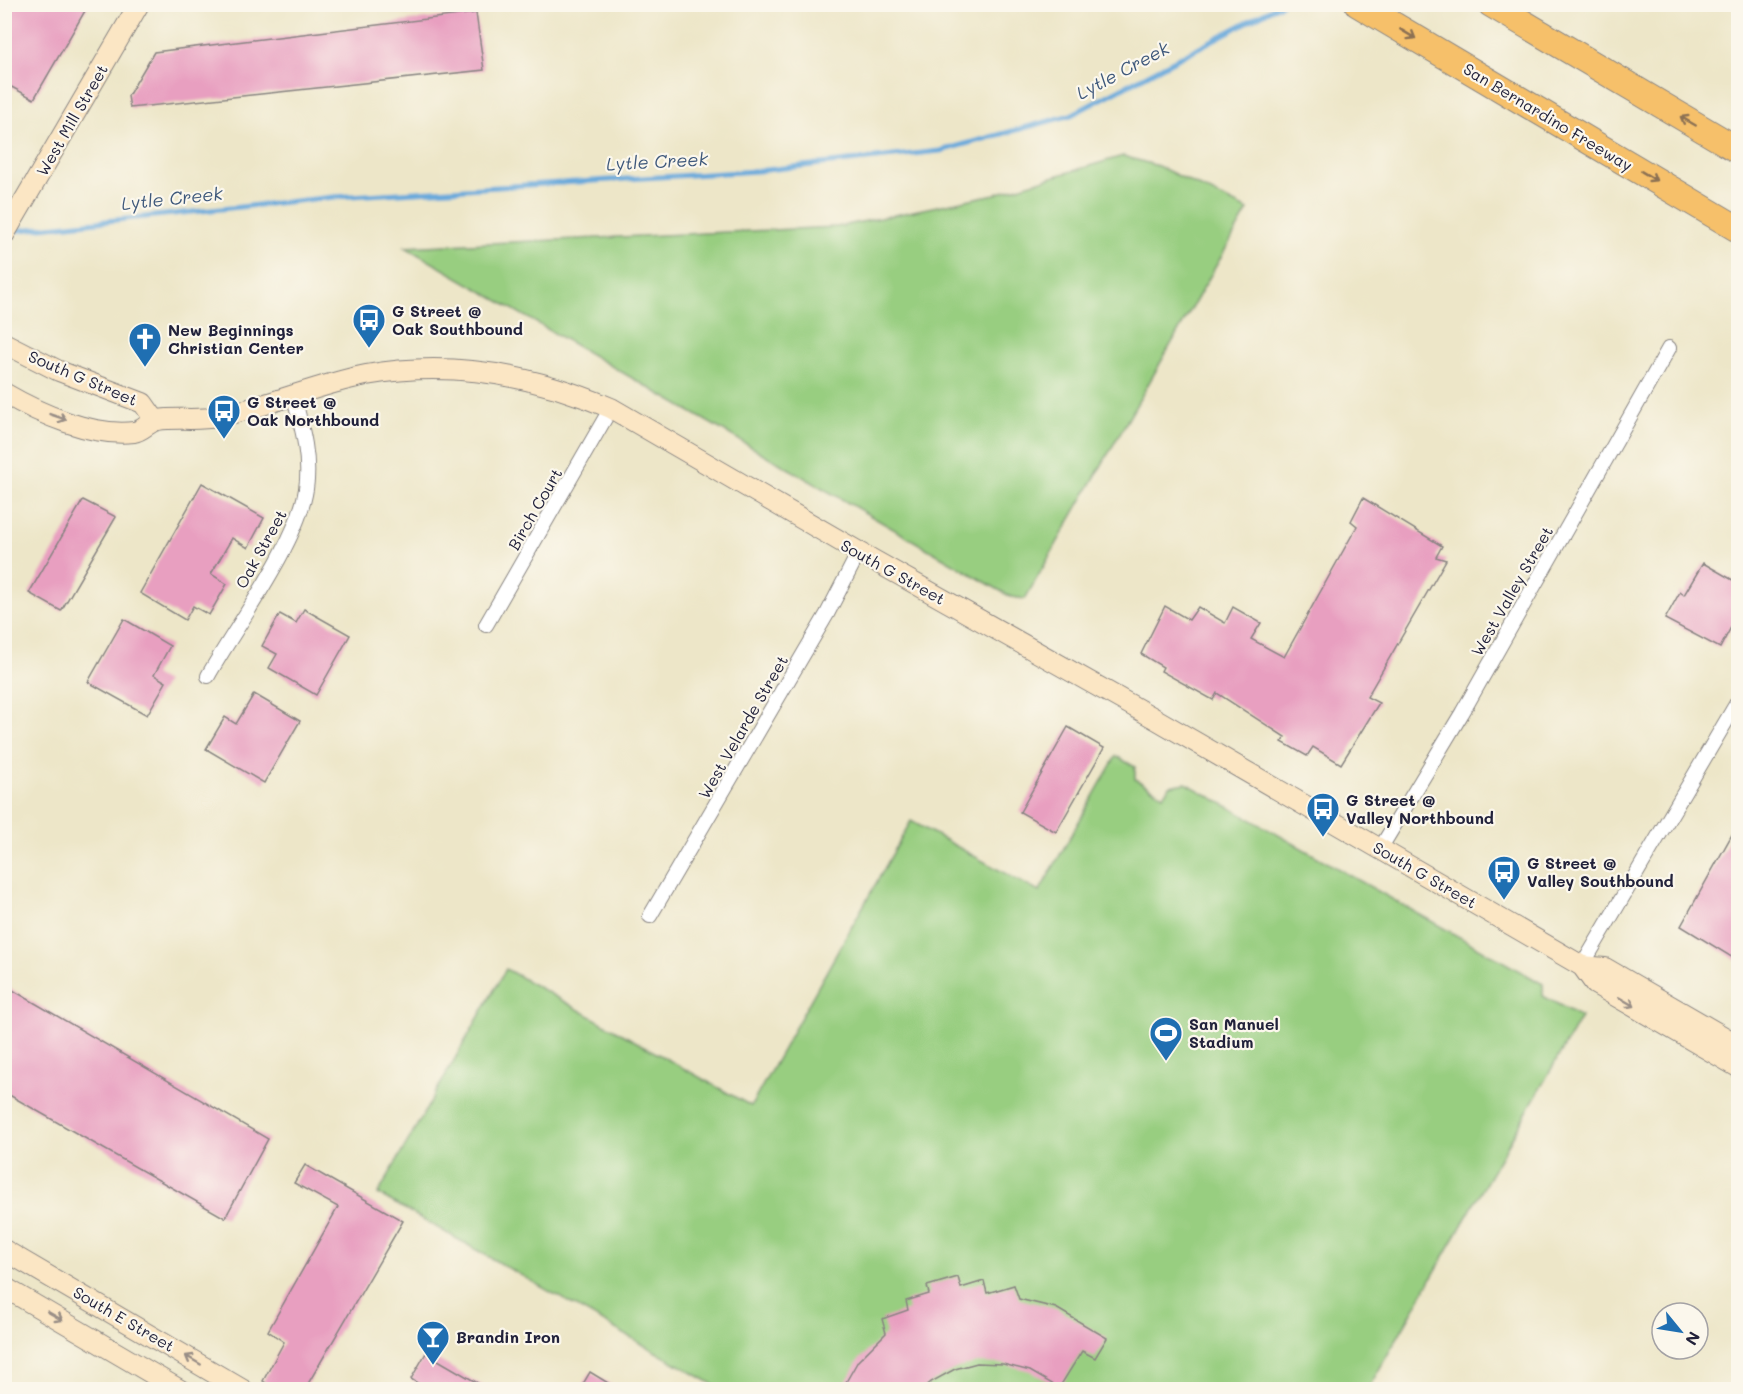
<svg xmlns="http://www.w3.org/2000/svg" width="1743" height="1394" font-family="Mali,sans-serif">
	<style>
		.green { fill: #98ce80; stroke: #5d785e; stroke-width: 1.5 }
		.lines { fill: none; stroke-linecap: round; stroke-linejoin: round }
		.stream { stroke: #67a9db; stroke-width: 5 }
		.building { fill: #e89fc0 }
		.street-casing { stroke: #888482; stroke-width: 16 }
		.secondary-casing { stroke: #888482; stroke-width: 22 }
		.highway-casing { stroke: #888482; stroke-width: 28 }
		.street { stroke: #fff; stroke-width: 14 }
		.secondary { stroke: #fbe6c4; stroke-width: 20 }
		.highway { stroke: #f6c06b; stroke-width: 26 }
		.oneway { stroke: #8c7153 }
		.oneway2 { stroke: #998e86 }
		.labels { text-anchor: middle; stroke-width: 4.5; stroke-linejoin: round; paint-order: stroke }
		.street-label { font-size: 16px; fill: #22223b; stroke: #fbf7ec }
		.poi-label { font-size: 16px; font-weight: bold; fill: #22223b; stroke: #fbf7ec; text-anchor: start }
		.water-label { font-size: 18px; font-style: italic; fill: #3e587b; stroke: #fbf7ec }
	</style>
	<rect width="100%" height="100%" fill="#fbf7ec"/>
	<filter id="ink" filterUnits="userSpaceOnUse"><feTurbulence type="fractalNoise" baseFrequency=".0167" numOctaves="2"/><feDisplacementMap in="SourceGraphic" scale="12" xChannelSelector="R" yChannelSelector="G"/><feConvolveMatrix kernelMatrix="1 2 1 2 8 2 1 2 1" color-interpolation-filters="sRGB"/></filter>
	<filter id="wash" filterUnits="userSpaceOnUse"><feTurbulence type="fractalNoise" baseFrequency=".008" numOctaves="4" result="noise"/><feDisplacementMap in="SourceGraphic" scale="24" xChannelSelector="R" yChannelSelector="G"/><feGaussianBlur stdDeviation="1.35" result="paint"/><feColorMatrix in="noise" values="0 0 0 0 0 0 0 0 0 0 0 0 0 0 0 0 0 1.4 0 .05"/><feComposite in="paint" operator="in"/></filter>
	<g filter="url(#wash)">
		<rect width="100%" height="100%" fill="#ede6c8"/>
		<!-- green -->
		<g class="green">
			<path d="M1123,156l35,10 90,44 -223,389 -14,-2 -606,-350 432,-20 158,-33z"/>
			<path d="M1116,756l19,11v12l28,16 7,-9 16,-3 357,201v12l38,21 -213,372h-647l-343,-195 128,-225 245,137 160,-285 128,71z"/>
		</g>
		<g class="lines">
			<!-- stream -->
			<path class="stream" d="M11,231l323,-34 423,-26 183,-20 131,-36 210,-111"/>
		</g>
		<g id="blocks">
			<!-- building -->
			<g class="building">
				<path d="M4,4h85l-55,95 -30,-16z"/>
				<path d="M476,13l8,57 -354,38 -2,-12 26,-44z"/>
				<path d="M202,483l62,35 -16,30 -16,-10 -21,36 16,10 -18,31 -16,-9 -8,14 -45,-27z"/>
				<path d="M1363,498l79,48 -6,11 10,3 -79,137 12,6 -38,61 -28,-17 -6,9 -25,-14 3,-5 -68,-44 -4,7 -52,-29 2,-4 -22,-13 24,-48 24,14 9,-13 27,16 8,-16 28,16 -10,16 33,18 73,-131 -6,-5z"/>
				<path d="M83,500l33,17 -55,94 -32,-18z"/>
				<path d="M1703,563l35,20v31l-18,34 -55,-29 15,-27 4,3z"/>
				<path d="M304,609l46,26 -34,60 -47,-27 8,-14 -15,-8 18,-32 16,9z"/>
				<path d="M124,619l46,27 -16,29 12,7 -19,33 -59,-33z"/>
				<path d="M254,694l46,27 -36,62 -58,-34 19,-32 11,7z"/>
				<path d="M1068,727l36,21 -48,84 -36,-20z"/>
				<path d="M1738,824v137l-57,-35z"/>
				<path d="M4,985l264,154 -43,79 -221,-126z"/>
				<path d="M305,1165l98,56 -98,168h-30l-12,-8 21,-39 -16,-11 70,-124 -44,-24z"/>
				<path d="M958,1277l3,11 23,-7 3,12 27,-8 5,14 37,9 51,30 -12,20 -13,-7 -23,37 -29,-17 -27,-7 -26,-1 -22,6 -24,13 -8,7h-81l16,-28 28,-28 -4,-14 26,-9 -2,-9 23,-7 -2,-8z"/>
				<path d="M426,1353l62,36h-72l3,-5 -8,-5z"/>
				<path d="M590,1372l28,17h-38z"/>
			</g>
		</g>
	</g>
	<g filter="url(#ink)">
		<use href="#blocks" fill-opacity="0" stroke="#888482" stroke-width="1.5"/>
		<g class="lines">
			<!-- street casing -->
			<g class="street-casing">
				<g id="street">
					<path d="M486,625l125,-217"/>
					<path d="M208,676c28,-50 90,-133 98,-187 5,-32 -5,-65 -13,-95"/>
					<path d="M1380,849l82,-136 207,-365"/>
					<path d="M650,916l177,-302 32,-62"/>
					<path d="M1582,966l156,-265"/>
				</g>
			</g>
			<!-- secondary casing -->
			<g class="secondary-casing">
				<g id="secondary">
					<path d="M4,235l135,-231"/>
					<path d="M4,343l55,28 84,32 12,17"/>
					<path d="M4,393c36,21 88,44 130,39 9,-1 15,-11 24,-12 19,-3 39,1 59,-3 50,-10 98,-32 149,-42 84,-15 168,0 245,33l248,144 295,166 428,248 13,18 143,83"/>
					<path d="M1582,966l23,2 133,77"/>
					<path d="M4,1250l239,140"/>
					<path d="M4,1287l176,103"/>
				</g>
			</g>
			<!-- highway casing -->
			<g class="highway-casing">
				<g id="highway">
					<path d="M1358,4l380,225"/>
					<path d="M1491,4l247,146"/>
				</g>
			</g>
			<!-- street -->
			<use href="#street" class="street"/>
			<!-- secondary -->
			<use href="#secondary" class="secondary"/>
			<!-- highway -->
			<use href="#highway" class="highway"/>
		</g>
		<!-- one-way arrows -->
		<defs><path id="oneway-shaft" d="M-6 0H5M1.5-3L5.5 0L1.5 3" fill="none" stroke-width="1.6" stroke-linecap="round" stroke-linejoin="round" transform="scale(1.5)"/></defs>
		<g class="oneway">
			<use href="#oneway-shaft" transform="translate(1408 34) rotate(31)"/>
			<use href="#oneway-shaft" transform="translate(1688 121) rotate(-150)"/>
			<use href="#oneway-shaft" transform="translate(1649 176) rotate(31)"/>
		</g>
		<g class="oneway2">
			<use href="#oneway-shaft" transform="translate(58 417) rotate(19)"/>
			<use href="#oneway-shaft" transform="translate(1627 1002) rotate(30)"/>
			<use href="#oneway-shaft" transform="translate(55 1316) rotate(30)"/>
			<use href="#oneway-shaft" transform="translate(193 1360) rotate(-150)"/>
		</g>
	</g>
	<!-- icons -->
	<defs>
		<g id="bus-pin" transform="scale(1.725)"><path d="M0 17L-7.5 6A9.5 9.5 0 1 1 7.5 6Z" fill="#1f6fb2" stroke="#fbf7ec"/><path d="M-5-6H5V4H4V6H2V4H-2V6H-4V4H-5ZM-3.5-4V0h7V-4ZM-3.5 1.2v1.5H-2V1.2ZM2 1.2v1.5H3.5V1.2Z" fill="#fff"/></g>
		<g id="church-pin" transform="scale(1.725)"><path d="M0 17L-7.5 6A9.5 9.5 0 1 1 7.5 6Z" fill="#1f6fb2" stroke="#fbf7ec"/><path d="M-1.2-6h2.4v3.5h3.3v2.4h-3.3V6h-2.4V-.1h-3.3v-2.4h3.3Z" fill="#fff"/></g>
		<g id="stadium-pin" transform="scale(1.725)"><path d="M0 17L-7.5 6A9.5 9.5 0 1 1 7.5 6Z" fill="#1f6fb2" stroke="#fbf7ec"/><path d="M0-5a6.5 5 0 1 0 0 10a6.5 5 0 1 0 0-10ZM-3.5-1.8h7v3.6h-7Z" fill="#fff"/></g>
		<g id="bar-pin" transform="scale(1.725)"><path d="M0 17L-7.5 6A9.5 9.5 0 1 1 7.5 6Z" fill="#1f6fb2" stroke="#fbf7ec"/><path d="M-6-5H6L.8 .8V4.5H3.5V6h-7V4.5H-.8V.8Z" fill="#fff"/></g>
	</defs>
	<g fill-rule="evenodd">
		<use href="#bus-pin" x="369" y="320"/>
		<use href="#church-pin" x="145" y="339"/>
		<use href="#bus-pin" x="224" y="411"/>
		<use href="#bus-pin" x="1323" y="809"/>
		<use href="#bus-pin" x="1504" y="872"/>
		<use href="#stadium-pin" x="1166" y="1033"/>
		<use href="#bar-pin" x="433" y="1337"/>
	</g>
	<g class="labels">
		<!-- street labels -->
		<g class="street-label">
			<text transform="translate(1548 117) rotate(31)" y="6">San Bernardino Freeway</text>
			<text transform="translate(72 120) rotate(-60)" y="6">West Mill Street</text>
			<text transform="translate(83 378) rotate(23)" y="6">South G Street</text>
			<text transform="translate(535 509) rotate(-60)" y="6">Birch Court</text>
			<text transform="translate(261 549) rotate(-61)" y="6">Oak Street</text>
			<text transform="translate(893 572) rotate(29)" y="6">South G Street</text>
			<text transform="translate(1512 591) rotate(-60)" y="6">West Valley Street</text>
			<text transform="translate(743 727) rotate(-60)" y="6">West Velarde Street</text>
			<text transform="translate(1425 875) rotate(30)" y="6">South G Street</text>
			<text transform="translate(124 1319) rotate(30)" y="6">South E Street</text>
		</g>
		<!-- poi labels -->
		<g class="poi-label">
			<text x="392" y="317">G Street @<tspan x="392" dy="18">Oak Southbound</tspan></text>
			<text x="168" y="336">New Beginnings<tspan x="168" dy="18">Christian Center</tspan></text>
			<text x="247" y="408">G Street @<tspan x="247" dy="18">Oak Northbound</tspan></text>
			<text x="1346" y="806">G Street @<tspan x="1346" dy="18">Valley Northbound</tspan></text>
			<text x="1527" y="869">G Street @<tspan x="1527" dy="18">Valley Southbound</tspan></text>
			<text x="1189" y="1030">San Manuel<tspan x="1189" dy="18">Stadium</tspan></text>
			<text x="456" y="1343">Brandin Iron</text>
		</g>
		<!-- water labels -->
		<g class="water-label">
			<text transform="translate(1123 71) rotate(-28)" y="6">Lytle Creek</text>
			<text transform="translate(657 162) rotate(-3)" y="6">Lytle Creek</text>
			<text transform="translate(172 199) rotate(-6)" y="6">Lytle Creek</text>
		</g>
	</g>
	<!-- margin -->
	<rect width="1743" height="1394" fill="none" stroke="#fbf7ec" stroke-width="24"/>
	<!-- north arrow -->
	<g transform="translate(1680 1331) rotate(120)"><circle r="28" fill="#fbf7ec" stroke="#a4a2a5" stroke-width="1.5"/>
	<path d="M0-4.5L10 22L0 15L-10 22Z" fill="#1f6fb2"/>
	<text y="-9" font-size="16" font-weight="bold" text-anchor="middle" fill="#22223b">N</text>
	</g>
</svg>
